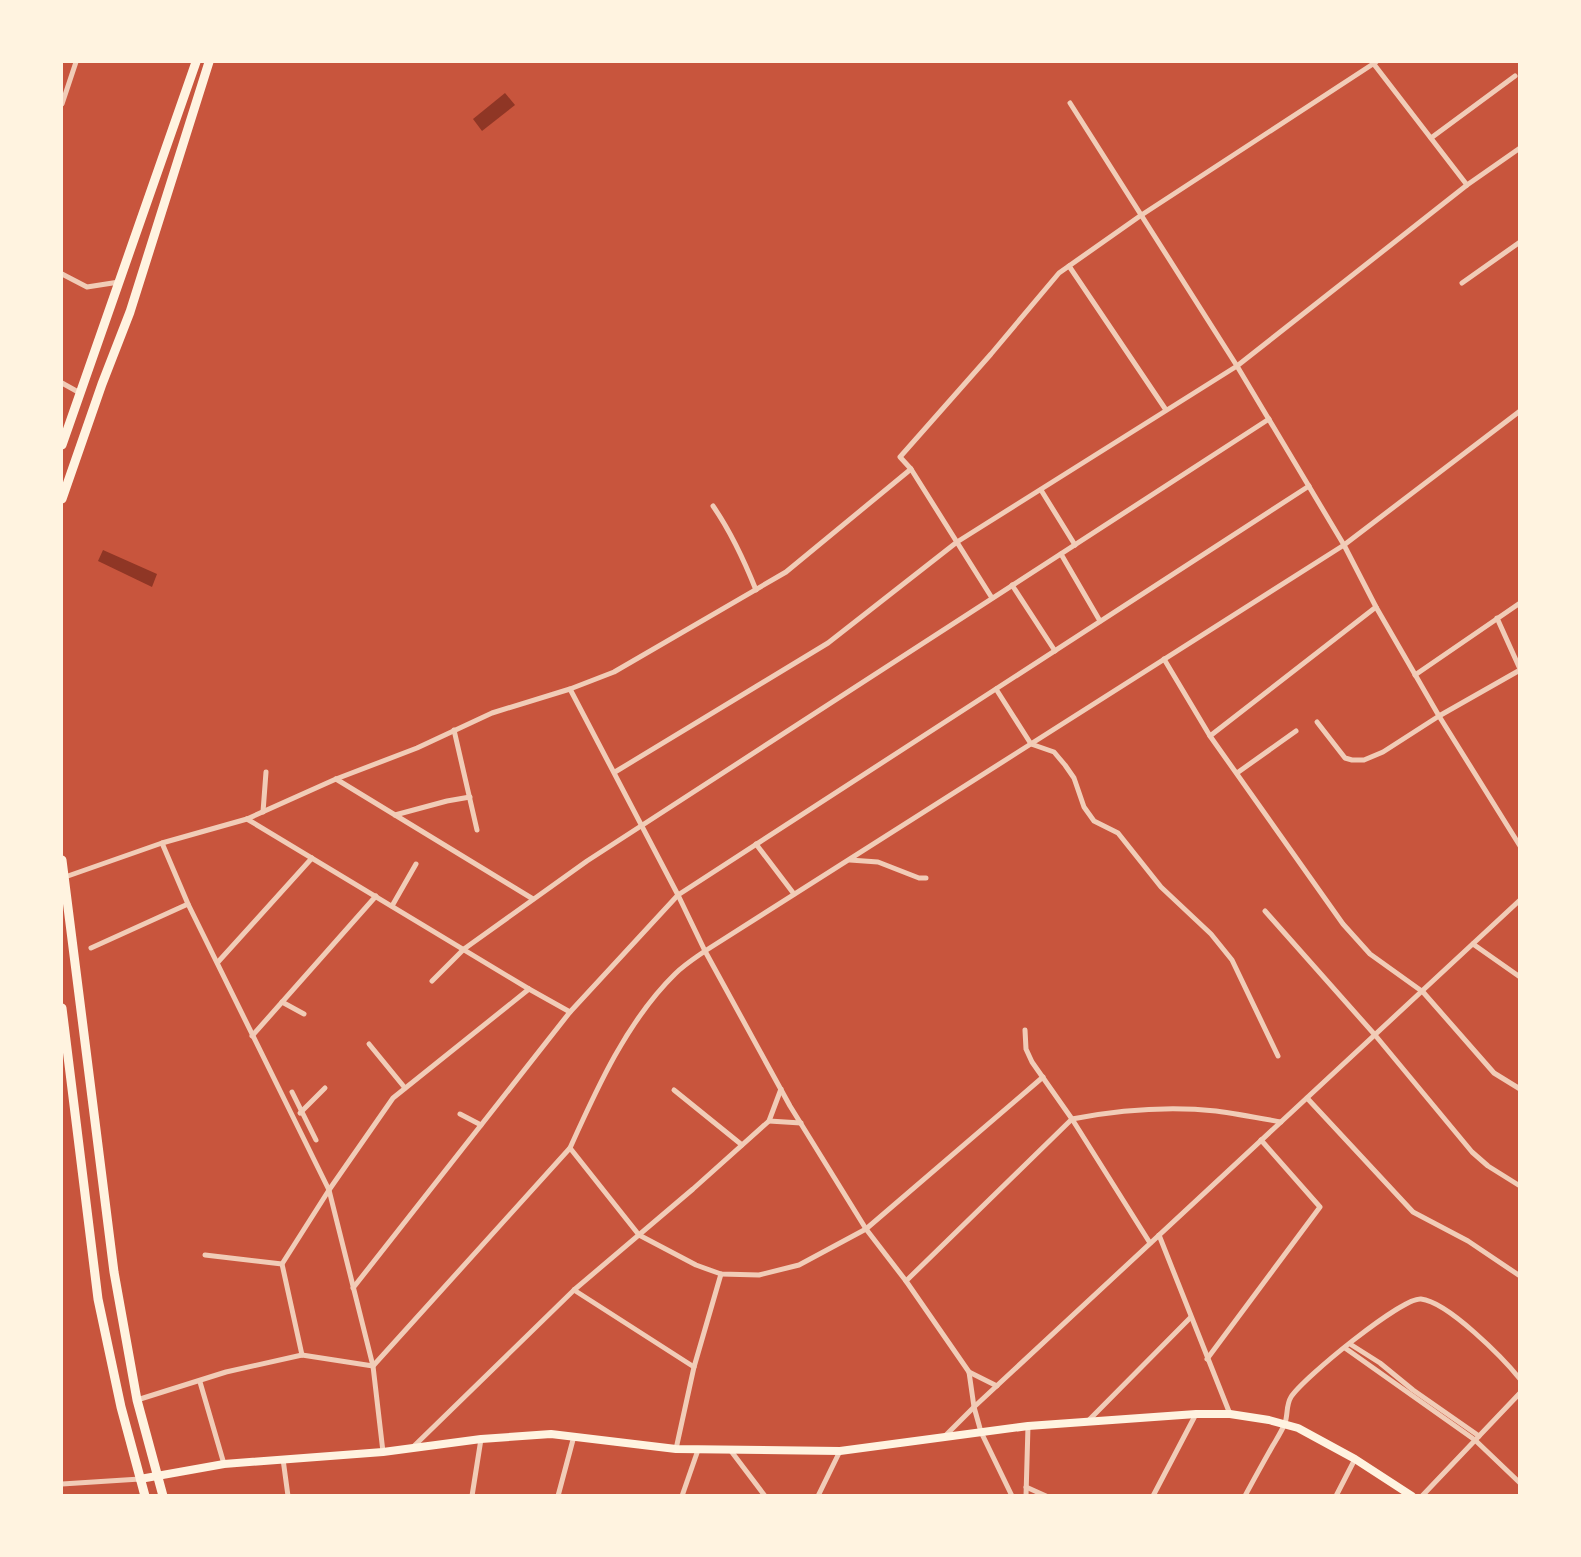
<svg xmlns="http://www.w3.org/2000/svg" width="1581" height="1557" font-family="'IBM Plex Sans',sans-serif">
	<style>
		.water { fill: #8f3625 }
		.lines { fill: none; stroke-linecap: round; stroke-linejoin: round }
		.minor { stroke: #f1ccb7; stroke-width: 5 }
		.secondary { stroke: #fff3e0; stroke-width: 8 }
		.trunk { stroke: #fff3e0; stroke-width: 9 }
	</style>
	<rect width="100%" height="100%" fill="#c8553d"/>
	<!-- water -->
	<g class="water">
		<path d="M505,93l10,12 -33,26 -9,-12z"/>
		<path d="M103,550l54,24 -5,13 -54,-26z"/>
	</g>
	<g class="lines">
		<!-- minor -->
		<g class="minor">
			<path d="M1373,63l94,122"/>
			<path d="M1070,103l167,263 107,179 32,62 63,109 81,130"/>
			<path d="M62,104l14,-42"/>
			<path d="M1431,138l84,-62"/>
			<path d="M1069,266l97,144"/>
			<path d="M62,274l25,13 32,-5"/>
			<path d="M1462,283l58,-41"/>
			<path d="M62,383l18,10"/>
			<path d="M911,469l81,129"/>
			<path d="M1041,490l34,55"/>
			<path d="M713,506c18,26 31,54 43,84"/>
			<path d="M1061,554l39,67"/>
			<path d="M1012,585l43,66"/>
			<path d="M1497,618l23,51"/>
			<path d="M1164,659l46,77 133,188 27,30 53,38 71,81 26,16"/>
			<path d="M1415,675l105,-72"/>
			<path d="M570,689l108,206 27,56 85,155 76,123 40,52 63,91 5,35 7,25 31,64"/>
			<path d="M996,689l35,55 23,8 11,13 9,13 10,29 10,14 24,12 43,54 50,47 21,26 46,96"/>
			<path d="M1317,722l28,36 7,2h12l19,-8 56,-36 81,-46"/>
			<path d="M454,730l23,100"/>
			<path d="M1210,736l166,-129"/>
			<path d="M615,772l213,-129 129,-101 280,-176 230,-181 53,-37"/>
			<path d="M1237,773l59,-42"/>
			<path d="M336,779l197,120"/>
			<path d="M263,812l3,-40"/>
			<path d="M395,815l52,-14 23,-4"/>
			<path d="M247,819l282,170 41,23"/>
			<path d="M162,843l26,61 141,286 44,176 10,86"/>
			<path d="M756,844l38,50"/>
			<path d="M850,860l28,2 41,16h7"/>
			<path d="M65,877l97,-34 85,-24 89,-40 81,-31 75,-35 78,-24 44,-17 172,-100 125,-103 -11,-12 91,-103 68,-81 81,-57 236,-154"/>
			<path d="M392,906l24,-42"/>
			<path d="M1265,911l110,124 97,117 16,14 32,20"/>
			<path d="M1473,944l47,33"/>
			<path d="M91,948l97,-44"/>
			<path d="M218,962l94,-104"/>
			<path d="M432,981l32,-32 123,-88 682,-442"/>
			<path d="M282,1002l22,12"/>
			<path d="M1025,1030l1,19 6,13 40,57 78,124"/>
			<path d="M252,1036l124,-140"/>
			<path d="M369,1044l36,44"/>
			<path d="M674,1090l68,55"/>
			<path d="M292,1092l24,48"/>
			<path d="M1307,1098l106,114 55,29 52,35"/>
			<path d="M300,1113l25,-25"/>
			<path d="M460,1114l21,11"/>
			<path d="M769,1121l32,2"/>
			<path d="M570,1148l69,87 57,30 25,9 38,1 40,-10 67,-36 177,-152"/>
			<path d="M1159,1235l71,179"/>
			<path d="M205,1255l77,9"/>
			<path d="M906,1281l166,-162c47,-9 96,-13 144,-8 22,3 43,7 65,11"/>
			<path d="M353,1288l217,-276 108,-117 631,-409"/>
			<path d="M574,1290l120,77"/>
			<path d="M1350,1344l30,19 33,27 66,46"/>
			<path d="M1345,1348l130,92 45,43"/>
			<path d="M302,1355l-20,-91 47,-74 64,-92 136,-109"/>
			<path d="M1207,1359l113,-152 -59,-67"/>
			<path d="M969,1372l28,14"/>
			<path d="M200,1382l24,82"/>
			<path d="M137,1400l89,-28 76,-17 71,11 197,-218c27,-60 57,-127 105,-174 9,-9 20,-16 30,-23l639,-406 176,-134"/>
			<path d="M1088,1421l103,-104"/>
			<path d="M945,1436l29,-29 546,-507"/>
			<path d="M412,1448l162,-158 119,-101 76,-68 12,-32"/>
			<path d="M676,1449l18,-82 27,-93"/>
			<path d="M731,1451l34,45"/>
			<path d="M283,1459l5,37"/>
			<path d="M62,1484l78,-5"/>
			<path d="M1026,1487l20,9"/>
			<path d="M472,1496l9,-57"/>
			<path d="M558,1496l16,-60"/>
			<path d="M682,1496l16,-46"/>
			<path d="M818,1496l22,-45"/>
			<path d="M1026,1496l2,-70"/>
			<path d="M1153,1496l43,-82"/>
			<path d="M1245,1496c9,-17 18,-33 27,-49 4,-7 10,-16 13,-24 3,-9 1,-18 6,-26 12,-19 111,-100 130,-98 27,3 82,59 99,80"/>
			<path d="M1336,1496l19,-37"/>
			<path d="M1422,1496l98,-103"/>
		</g>
		<!-- secondary -->
		<path class="secondary" d="M140,1479l84,-15 159,-12 98,-13 70,-5 125,15 164,2 188,-25 168,-12h34l39,6 29,8 57,31 57,37"/>
		<!-- trunk -->
		<g class="trunk">
			<path d="M62,445l134,-383"/>
			<path d="M62,499l40,-115 28,-72 79,-250"/>
			<path d="M62,860l52,412 23,128 26,96"/>
			<path d="M62,1008l36,291 23,108 24,89"/>
		</g>
	</g>
	<!-- border -->
	<rect width="1581" height="1557" fill="none" stroke="#fff3e0" stroke-width="126"/>
</svg>
